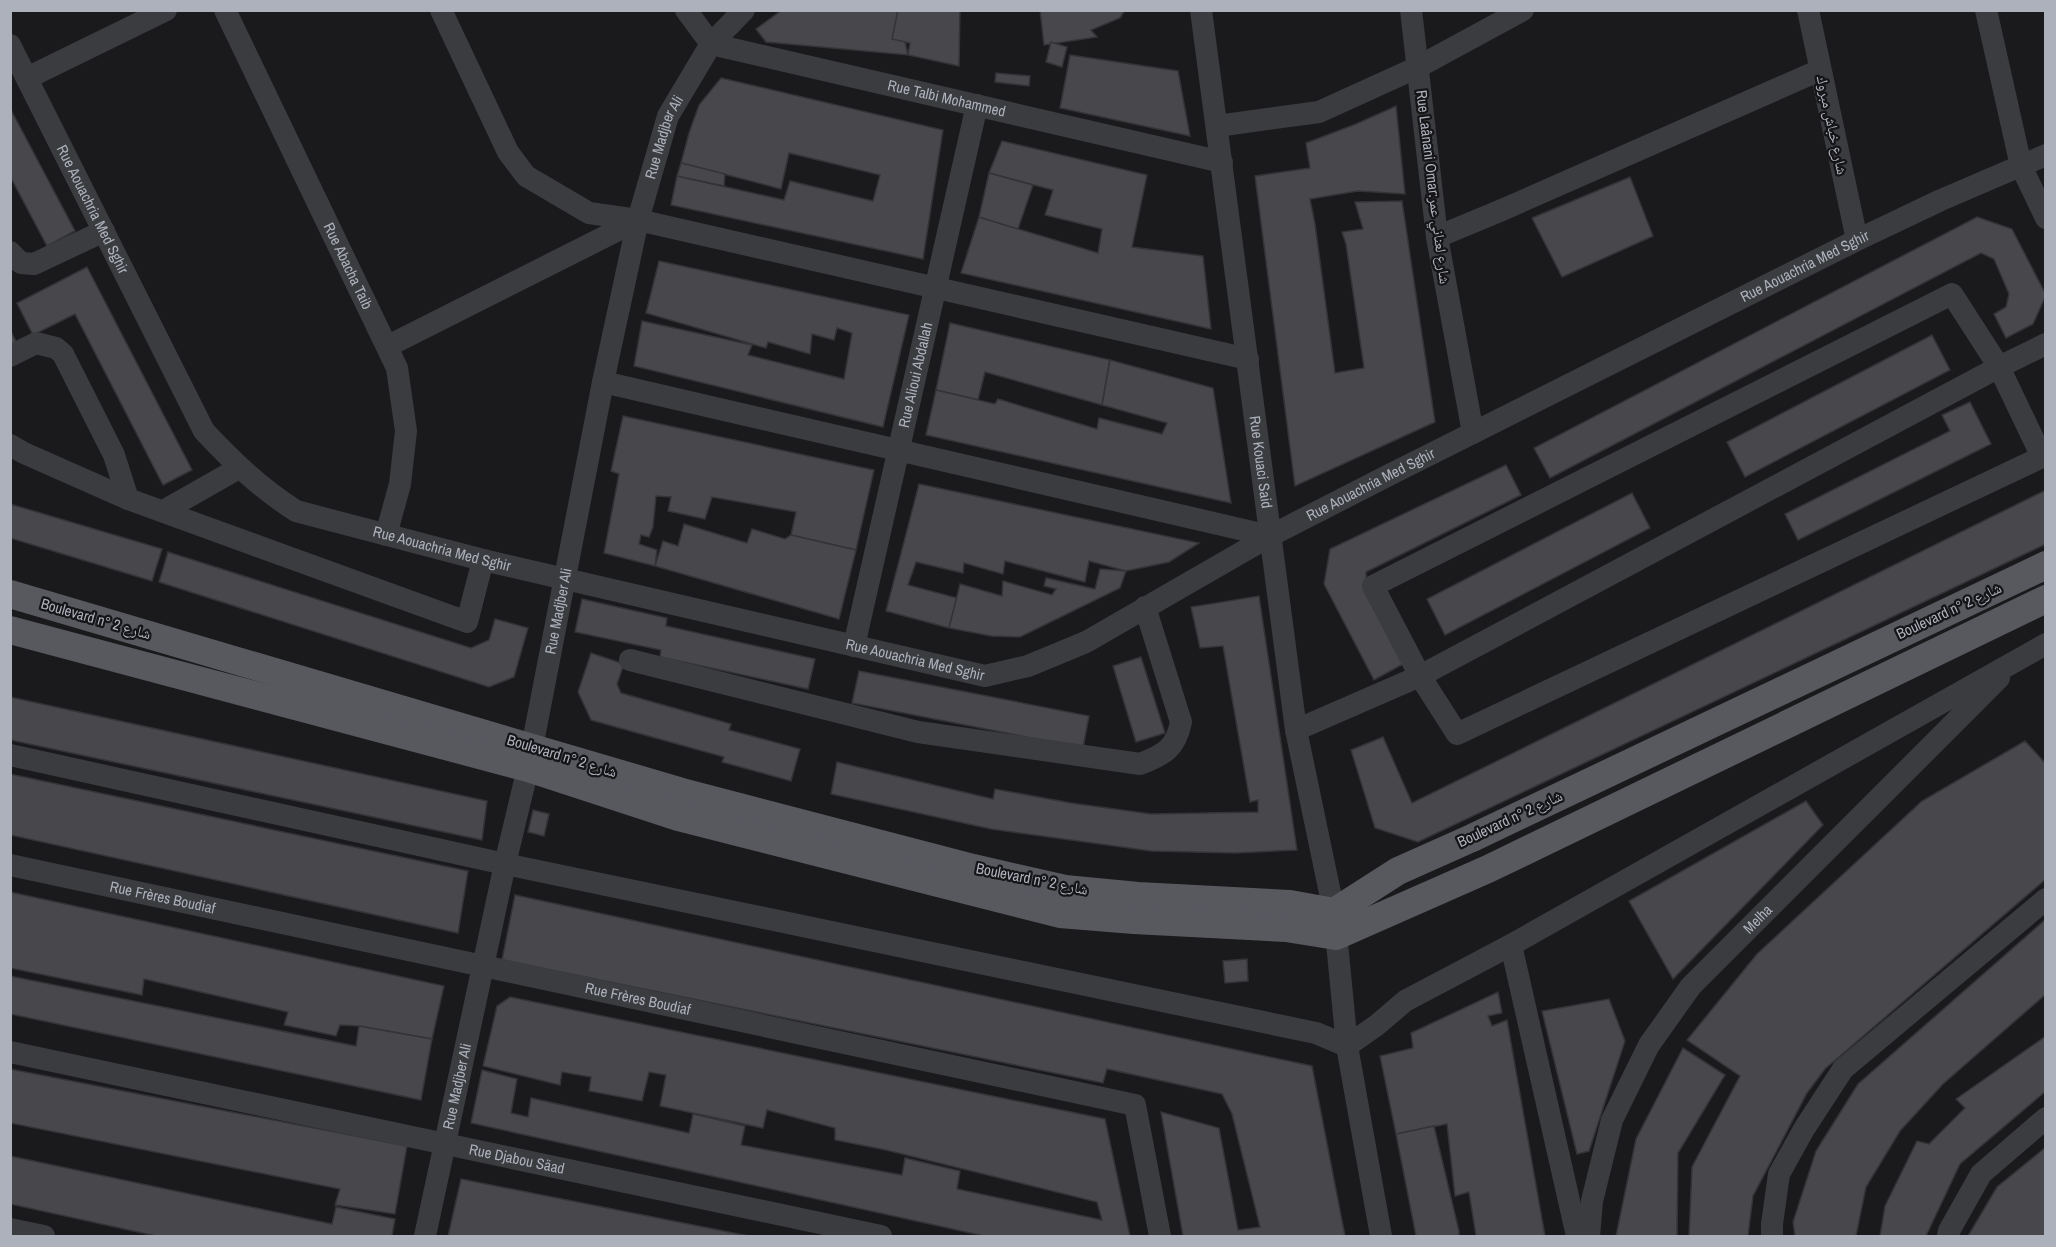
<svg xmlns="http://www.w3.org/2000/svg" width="2056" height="1247" font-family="'Archivo Narrow','Noto Naskh Arabic',sans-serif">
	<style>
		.building { fill: #47474c; stroke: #343438; stroke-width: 1.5 }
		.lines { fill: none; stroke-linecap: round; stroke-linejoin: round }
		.minor { stroke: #3b3c40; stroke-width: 22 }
		.major { stroke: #57595f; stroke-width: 28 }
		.labels { text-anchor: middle; stroke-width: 4.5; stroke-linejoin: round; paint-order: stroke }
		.street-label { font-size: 15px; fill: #adb1bb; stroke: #151417 }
	</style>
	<rect width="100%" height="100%" fill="#1a1a1c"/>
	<!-- building -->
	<g class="building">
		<path d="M782,10h116l10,45 -142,-13 -10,-13z"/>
		<path d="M898,10h62l-1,56 -51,-11 2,-12 -18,-4z"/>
		<path d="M1040,10h85l-5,8 -29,12 6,7 -53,8z"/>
		<path d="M1051,42l16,5 -5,20 -16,-5z"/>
		<path d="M1070,55l108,16 12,65 -130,-28z"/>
		<path d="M996,73l34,3 -1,10 -34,-4z"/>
		<path d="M721,78l222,52 -20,129 -252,-54 6,-29 107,24 6,-19 83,20 7,-26 -91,-22 -8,36 -100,-26 8,-30 10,-28z"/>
		<path d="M1396,106l9,88 -47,-3 -48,8 5,25 20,149 29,-5 -18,-124 -4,-12 21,-3 -8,-27 47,-1 33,221 -140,64 -40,-310 55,-8 -4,-25 50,-19z"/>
		<path d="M10,108l65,123 -28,15 -37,-70z"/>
		<path d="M1002,141l145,34 -15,72 71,9 8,73 -250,-56 18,-56 119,36 4,-24 -57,-14 8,-25 -64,-17z"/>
		<path d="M681,163l44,11 -1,12 -47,-10z"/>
		<path d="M989,173l44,12 -15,44 -39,-12z"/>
		<path d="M1630,177l23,59 -91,41 -30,-59z"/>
		<path d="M1977,217l35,12 34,66 -13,29 -27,14 -12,-24 12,-7 3,-13 -15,-35 -13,-6 -431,225 -16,-30z"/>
		<path d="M659,261l250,54 -26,112 -249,-61 8,-45 110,24 -4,10 96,24 8,-46 -15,-5 -3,12 -22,-6 -2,20 -42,-12 -2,6 -120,-35z"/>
		<path d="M87,267l105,203 -29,15 -88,-171 -42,21 -16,-32z"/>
		<path d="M950,323l160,37 -8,45 -117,-33 -7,28 -42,-10z"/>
		<path d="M10,329l8,17 -8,3z"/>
		<path d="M1932,335l18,35 -205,107 -18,-35z"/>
		<path d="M1110,360l103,28 18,115 -305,-68 10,-45 59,14 3,-5 99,30 2,-11 63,16 5,-11 -65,-18z"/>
		<path d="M1970,402l21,42 -193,96 -13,-26 165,-83 -8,-16z"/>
		<path d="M623,416l251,54 -18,80 -65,-15 5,-23 -84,-15 -7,22 -37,-8 3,-14 -15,-1 -3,31 -4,10 -8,-2 -2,9 18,6 -2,16 -51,-13 15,-79 -8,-3z"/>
		<path d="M1506,465l15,30 -155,77 1,24 38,67 -31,17 -50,-96 6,-35z"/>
		<path d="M919,484l280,59 -30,19 -43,9 -37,-10 -4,21 -80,-21 -2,13 -39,-11 -1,10 -47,-11 -8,23 49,13 -8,30 -63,-17z"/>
		<path d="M2046,490v54l-628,298 -43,-14 -24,-78 32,-13 29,66z"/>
		<path d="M1632,493l18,35 -205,107 -18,-36z"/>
		<path d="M10,504l152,45 -10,32 -142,-43z"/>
		<path d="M684,524l63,19 5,-14 33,10 6,-4 65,15 -17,69 -184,-53 8,-25 15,5z"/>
		<path d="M168,552l303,96 18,-8 6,-21 33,9 -14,49 -25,10 -330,-105z"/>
		<path d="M1100,569l26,2 -6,17 -100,49 -29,-1 -42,-8 11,-44 42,12 1,-15 49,14 4,-6 -12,-3 2,-8 49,11z"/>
		<path d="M1259,596l38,254 -62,3 -84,-2 -160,-22 -160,-35 6,-32 156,37 2,-10 76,14 80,11 107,-2v-12l-8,2 -27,-156 -23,2 -9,-41z"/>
		<path d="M582,599l85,19 -1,8 149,33 -7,30 -148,-32 1,-7 -86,-18z"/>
		<path d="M591,653l33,11 -7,20 4,9 110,31 -2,6 71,19 -9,32 -69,-19 2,-5 -133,-37 -13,-28z"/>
		<path d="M1141,657l24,76 -29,9 -23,-76z"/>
		<path d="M859,671l230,45 -6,32 -231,-45z"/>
		<path d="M10,697l477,104 -5,39 -472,-100z"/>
		<path d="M2025,741l21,23v115l-221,190 -18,24 -54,103 -5,40h-59l3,-69 48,-91 -53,-36 70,-86 165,-153z"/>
		<path d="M10,774l458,97 -10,62 -448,-98z"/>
		<path d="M1806,801l17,24 -150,154 -44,-78z"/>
		<path d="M533,810l16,4 -5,22 -16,-4z"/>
		<path d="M10,892l434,94 -12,53 -73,-13 -19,-1 -4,11 -52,-11 4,-13 -144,-33 -2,16 -132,-27z"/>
		<path d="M515,895l797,171 33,170h-162l-22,-124 58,16 19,102 22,-3 -28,-113 -10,-20 -115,-25 -4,14 -601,-123z"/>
		<path d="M2046,919v75l-103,90 -43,47 -34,56 -10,49h-61l-2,-14 23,-71 42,-67z"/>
		<path d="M1247,959l1,22 -23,2 -2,-22z"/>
		<path d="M10,976l346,70 3,-20 73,13 -11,61 -411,-86z"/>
		<path d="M1498,992l4,21 -14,3 4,10 15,-6 38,216h-69l-7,-44 -14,4 -8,-72 -51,10 -16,-78 33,-8 -2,-15z"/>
		<path d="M510,997l595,122 25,117h-146l-513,-113 11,-53 35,9 -6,34 17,4 3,-19 158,35 4,-19 52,12 -4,19 161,30 3,-17 55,13 -3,18 145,31 -5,-18 -211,-52 -51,-10v-12l-68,-18 -4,18 -103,-22 6,-31 -17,-3 -7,29 -53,-10 2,-14 -29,-5 -2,13 -77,-19 14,-60z"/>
		<path d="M1609,999l16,42 -36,110 -12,3 -35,-143z"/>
		<path d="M2046,1036v55l-86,73 -34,72h-46l5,-30 32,-65 12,3 36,-36 -9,-9z"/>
		<path d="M1683,1048l42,27 -47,78 -1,83h-61l20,-97z"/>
		<path d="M10,1069l397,77 -12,68 -60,-9 5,-16 -330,-66z"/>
		<path d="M1434,1126l25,105v5h-43l-20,-102z"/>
		<path d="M2046,1147v89h-78l29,-49z"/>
		<path d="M10,1156l322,68 4,-17 59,12 -3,17h-236l-146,-32z"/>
		<path d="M461,1179l288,57h-301z"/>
	</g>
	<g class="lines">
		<!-- minor -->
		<g class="minor">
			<path id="s1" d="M225,10l172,358 9,63 -6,53 -14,51"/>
			<path d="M441,10l67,142 18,24 63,37 49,7 610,139"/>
			<path id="s2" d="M686,10l25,34 511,118"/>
			<path id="s3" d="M1201,10l95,720 38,182 13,134 34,190"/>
			<path d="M1411,10l26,227 36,196"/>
			<path d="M1808,10l49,230"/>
			<path d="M1986,10l35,156 25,52"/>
			<path id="s4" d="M10,45l194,386c30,32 55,56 92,80l187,49 502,116 43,-10 58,-24 184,-106 119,-61 468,-235 84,-40 105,-45"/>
			<path d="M27,78l139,-68"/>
			<path d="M1217,126l102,-14 99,-45 105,-57"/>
			<path d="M1437,237l65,-27 318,-140"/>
			<path d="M10,252l11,11 13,1 70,-33"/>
			<path d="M1952,294l47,73 43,90 -585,277 -37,-58 -47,-90z"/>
			<path d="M388,346l250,-126"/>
			<path d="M10,356l26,-13 20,5 7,6 51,101 14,44"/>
			<path d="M603,382l667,154"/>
			<path d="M10,445l14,8 104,46 339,123 16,-62"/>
			<path d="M165,510l74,-42"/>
			<path id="s5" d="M854,646l123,-541"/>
			<path d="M630,660l288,72 222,32c24,-9 36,-16 41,-42l-36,-115"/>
			<path d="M1296,730l124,-54 579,-309 47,-23"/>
			<path d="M10,755l495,109 811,169 31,13 30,-21 28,-24 106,-56 535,-301"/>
			<path id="s6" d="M10,865l1125,240 25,131"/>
			<path d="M1511,945l66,291"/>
			<path id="s7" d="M10,1052l871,184"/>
			<path d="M10,1229l34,7"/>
			<path id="s8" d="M425,1236l80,-372 23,-96 75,-386 35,-162 30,-104 43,-72 33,-34"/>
			<path id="s9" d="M1589,1236l3,-35 20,-81 37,-75 42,-59 308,-308"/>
			<path d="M1772,1236v-12l7,-50 25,-45 39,-60 203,-170"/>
			<path d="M1948,1236l1,-5 32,-57 65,-56"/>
		</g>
		<!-- major -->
		<g class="major">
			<path d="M10,594l672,198 291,76 92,21 73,7 152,8 44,8 64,-41 74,-33 574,-273"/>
			<path d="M10,630l518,138 150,49 382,97 74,6 152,8 50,8 152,-67 558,-270"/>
		</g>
	</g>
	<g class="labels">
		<!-- street labels -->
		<g class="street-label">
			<text dy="5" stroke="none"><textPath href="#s2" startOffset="284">Rue Talbi Mohammed</textPath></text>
			<text transform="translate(1832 125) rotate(78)" y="5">شارع خباش مبروك</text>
			<text dy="5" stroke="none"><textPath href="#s8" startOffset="1125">Rue Madjber Ali</textPath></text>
			<text transform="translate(1433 187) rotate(83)" y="5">Rue Laânani Omar;شارع لعناني عمر</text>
			<text dy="5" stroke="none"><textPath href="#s4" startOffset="184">Rue Aouachria Med Sghir</textPath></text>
			<text dy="5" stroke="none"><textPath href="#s1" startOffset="284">Rue Abacha Taib</textPath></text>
			<text dy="5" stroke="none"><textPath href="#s4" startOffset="2181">Rue Aouachria Med Sghir</textPath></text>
			<text dy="5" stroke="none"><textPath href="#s5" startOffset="278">Rue Alioui Abdallah</textPath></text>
			<text dy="5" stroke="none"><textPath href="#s3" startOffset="456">Rue Kouaci Said</textPath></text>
			<text dy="5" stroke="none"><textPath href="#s4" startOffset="1695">Rue Aouachria Med Sghir</textPath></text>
			<text dy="5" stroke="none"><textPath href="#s4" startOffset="705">Rue Aouachria Med Sghir</textPath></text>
			<text transform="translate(1949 611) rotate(-25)" y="5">Boulevard n° شارع 2</text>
			<text dy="5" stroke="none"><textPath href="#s8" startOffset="639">Rue Madjber Ali</textPath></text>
			<text transform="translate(96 619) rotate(16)" y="5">Boulevard n° شارع 2</text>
			<text dy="5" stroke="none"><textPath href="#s4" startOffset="1191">Rue Aouachria Med Sghir</textPath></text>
			<text transform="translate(562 756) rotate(17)" y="5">Boulevard n° شارع 2</text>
			<text transform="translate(1510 819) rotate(-25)" y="5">Boulevard n° شارع 2</text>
			<text transform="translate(1032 879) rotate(11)" y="5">Boulevard n° شارع 2</text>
			<text dy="5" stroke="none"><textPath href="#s6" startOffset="156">Rue Frères Boudiaf</textPath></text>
			<text dy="5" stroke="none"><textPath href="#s9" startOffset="369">Melha</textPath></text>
			<text dy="5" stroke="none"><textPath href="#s6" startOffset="642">Rue Frères Boudiaf</textPath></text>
			<text dy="5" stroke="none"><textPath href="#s8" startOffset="153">Rue Madjber Ali</textPath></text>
			<text dy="5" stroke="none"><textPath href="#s7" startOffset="518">Rue Djabou Säad</textPath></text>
		</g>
	</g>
	<!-- border -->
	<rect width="2056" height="1247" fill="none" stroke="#adb1bb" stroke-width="24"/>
</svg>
